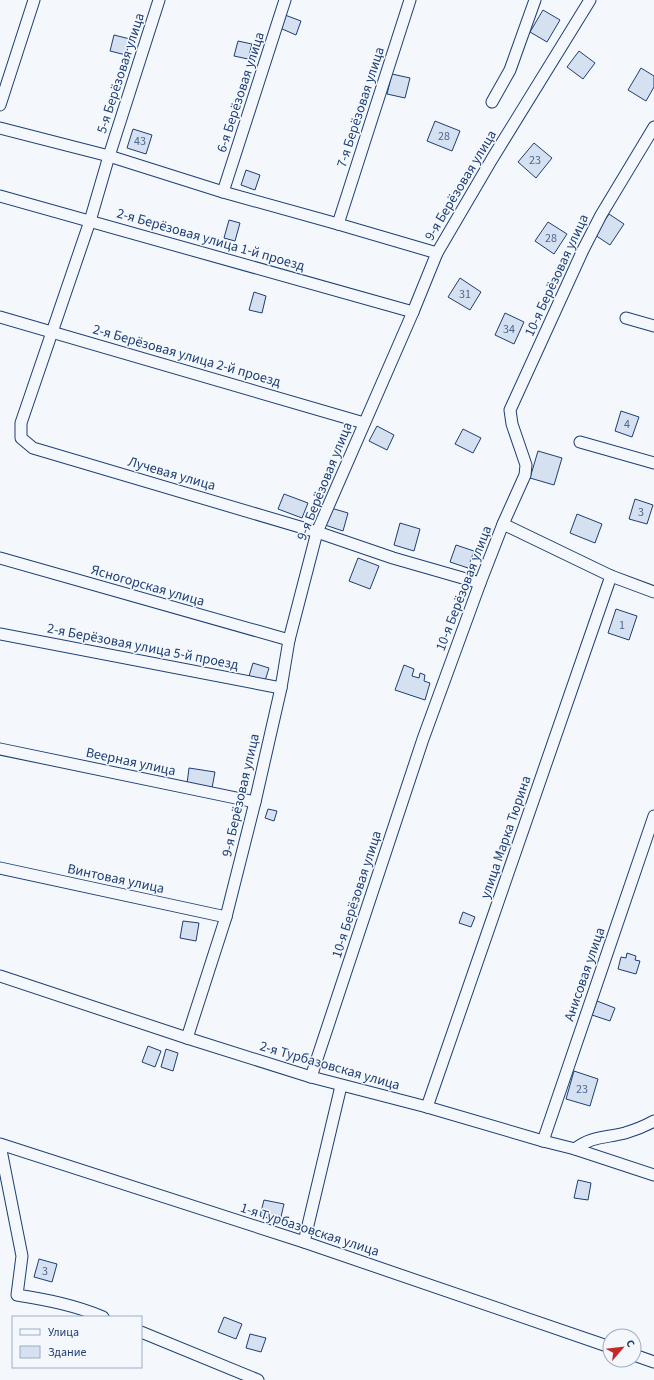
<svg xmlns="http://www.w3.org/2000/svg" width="654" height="1380" font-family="'Source Sans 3',sans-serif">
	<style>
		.building { fill: #d5e0f0; stroke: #1d3f73 }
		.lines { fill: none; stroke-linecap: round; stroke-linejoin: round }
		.minor-casing { stroke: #1d3f73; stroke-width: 13 }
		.minor { stroke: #f4f7fb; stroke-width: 11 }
		.labels { text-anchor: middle; stroke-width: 3; stroke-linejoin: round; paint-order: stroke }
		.number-label { font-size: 12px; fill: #4b6792 }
		.street-label { font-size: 14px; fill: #1d3f73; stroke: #f4f7fb }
	</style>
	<rect width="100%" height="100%" fill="#f4f7fb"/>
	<!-- building -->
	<g class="building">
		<path d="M543,10l17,10 -13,22 -17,-10z"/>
		<path d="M285,15l16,6 -5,14 -16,-7z"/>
		<path d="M114,35l16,4 -4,16 -16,-4z"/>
		<path d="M238,41l14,3 -4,15 -14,-3z"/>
		<path d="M579,51l16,12 -12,16 -16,-12z"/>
		<path d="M641,68l13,8v11l-8,14 -18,-11z"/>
		<path d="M392,74l18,4 -5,20 -18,-4z"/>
		<path d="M435,121l25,10 -8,20 -25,-10z"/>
		<path d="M133,129l19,6 -6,19 -19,-6z"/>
		<path d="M534,143l18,15 -16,20 -18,-16z"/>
		<path d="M246,170l14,5 -5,15 -14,-5z"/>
		<path d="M609,214l15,10 -14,21 -15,-10z"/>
		<path d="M229,220l11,3 -5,18 -11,-3z"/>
		<path d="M548,222l19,12 -13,20 -19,-13z"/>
		<path d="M460,278l21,14 -11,18 -22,-13z"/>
		<path d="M254,292l12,4 -4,17 -13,-3z"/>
		<path d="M505,313l19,9 -10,22 -19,-9z"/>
		<path d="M621,411l18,6 -7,20 -17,-6z"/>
		<path d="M377,426l17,9 -7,15 -18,-9z"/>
		<path d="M463,429l18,9 -8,15 -18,-9z"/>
		<path d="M538,451l24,7 -8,27 -24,-7z"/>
		<path d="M284,494l24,9 -6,15 -24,-9z"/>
		<path d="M635,499l18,6 -6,19 -18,-5z"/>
		<path d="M331,508l17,5 -5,18 -18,-6z"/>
		<path d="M577,514l25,10 -7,19 -25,-10z"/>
		<path d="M400,523l20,6 -6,22 -20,-6z"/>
		<path d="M456,545l18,6 -6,17 -18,-6z"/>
		<path d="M358,558l21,8 -9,23 -21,-8z"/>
		<path d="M616,609l21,7 -8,24 -21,-7z"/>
		<path d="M253,663l16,5 -4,13 -16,-5z"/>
		<path d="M404,665l10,4 -2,7 7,2 1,-5 5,2 -1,6 6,2 -5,17 -30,-10z"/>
		<path d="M189,768l26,4 -3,16 -25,-4z"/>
		<path d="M268,809l9,2 -3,10 -9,-3z"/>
		<path d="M463,912l12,5 -4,10 -12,-4z"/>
		<path d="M183,921l16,2 -3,18 -16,-3z"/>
		<path d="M627,953l9,3 -1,4 5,1 -4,13 -18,-5 3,-12 5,1z"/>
		<path d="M597,1001l18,7 -5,13 -18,-6z"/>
		<path d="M148,1046l13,5 -6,16 -13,-5z"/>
		<path d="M166,1049l12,4 -5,18 -12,-4z"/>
		<path d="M574,1071l24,8 -8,27 -24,-7z"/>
		<path d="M578,1180l13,3 -3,17 -14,-2z"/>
		<path d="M264,1200l20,4 -4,17 -20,-5z"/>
		<path d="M39,1259l18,5 -5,18 -18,-5z"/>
		<path d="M224,1317l18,7 -6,15 -18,-7z"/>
		<path d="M250,1334l16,4 -5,14 -15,-4z"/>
	</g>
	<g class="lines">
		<!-- minor casing -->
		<g class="minor-casing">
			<g id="minor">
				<path d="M159,0l-50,156 -19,65 -69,202v15l12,10 284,84 76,26 87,25"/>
				<path d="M492,102l18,-32 25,-70"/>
				<path d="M0,105l34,-105"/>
				<path d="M0,128l109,28 114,36 115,32 99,29"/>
				<path d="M223,192l62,-192"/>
				<path d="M0,196l413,116"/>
				<path d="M338,224l72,-224"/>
				<path d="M0,317l364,106"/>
				<path d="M626,318l28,8"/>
				<path d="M580,442l74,21"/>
				<path d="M503,524l108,52 43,16"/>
				<path d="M0,558l289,82"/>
				<path d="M0,634l281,54"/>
				<path d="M0,749l255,53"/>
				<path d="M0,868l226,49"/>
				<path d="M0,976l187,62 124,39 116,30 116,34 32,8 79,26"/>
				<path d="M187,1038l39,-121 29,-115 26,-114 8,-48 28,-108 96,-220 24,-59 55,-94 98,-159"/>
				<path d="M311,1077l112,-338 57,-156 23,-59 22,-49 1,-10 -14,-41 -2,-14 73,-160 18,-35 53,-88"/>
				<path d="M427,1107l184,-531"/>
				<path d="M543,1141l111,-325"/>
				<path d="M0,1144l304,98 306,105"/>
				<path d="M0,1145l22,111 -5,39c31,5 57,10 86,22"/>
				<path d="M575,1149c16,-13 31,-11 50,-16 10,-3 20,-7 29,-12"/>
				<path d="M304,1242l37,-156"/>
				<path d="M141,1332l117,48"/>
				<path d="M634,1355l20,7"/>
			</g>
		</g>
		<!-- minor -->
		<use href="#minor" class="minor"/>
	</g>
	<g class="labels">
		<!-- number labels -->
		<g class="number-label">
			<text x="444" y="140">28</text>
			<text x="140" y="145">43</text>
			<text x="535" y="164">23</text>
			<text x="551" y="242">28</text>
			<text x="465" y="298">31</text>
			<text x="509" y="333">34</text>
			<text x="627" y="428">4</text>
			<text x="641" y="516">3</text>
			<text x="622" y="629">1</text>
			<text x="582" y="1093">23</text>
			<text x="45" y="1275">3</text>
		</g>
		<!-- street labels -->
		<g class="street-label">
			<text transform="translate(120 73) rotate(-72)" y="5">5-я Берёзовая улица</text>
			<text transform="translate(240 92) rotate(-72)" y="5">6-я Берёзовая улица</text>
			<text transform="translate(360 107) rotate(-72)" y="5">7-я Берёзовая улица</text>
			<text transform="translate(460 185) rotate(-59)" y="5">9-я Берёзовая улица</text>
			<text transform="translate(211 239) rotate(16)" y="5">2-я Берёзовая улица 1-й проезд</text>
			<text transform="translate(556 275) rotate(-65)" y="5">10-я Берёзовая улица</text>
			<text transform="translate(187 355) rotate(16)" y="5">2-я Берёзовая улица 2-й проезд</text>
			<text transform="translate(172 473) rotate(16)" y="5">Лучевая улица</text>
			<text transform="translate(324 481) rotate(-68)" y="5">9-я Берёзовая улица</text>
			<text transform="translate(148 585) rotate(16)" y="5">Ясногорская улица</text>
			<text transform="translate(463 588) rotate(-69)" y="5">10-я Берёзовая улица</text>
			<text transform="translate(143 646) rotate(11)" y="5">2-я Берёзовая улица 5-й проезд</text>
			<text transform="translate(131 761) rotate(12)" y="5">Веерная улица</text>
			<text transform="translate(240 795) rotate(-77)" y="5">9-я Берёзовая улица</text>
			<text transform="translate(505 837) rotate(-71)" y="5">улица Марка Тюрина</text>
			<text transform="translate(116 878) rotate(12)" y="5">Винтовая улица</text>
			<text transform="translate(356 894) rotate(-72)" y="5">10-я Берёзовая улица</text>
			<text transform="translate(584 974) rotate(-71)" y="5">Анисовая улица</text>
			<text transform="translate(330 1065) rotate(16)" y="5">2-я Турбазовская улица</text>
			<text transform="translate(310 1229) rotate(18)" y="5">1-я Турбазовская улица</text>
		</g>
	</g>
	<!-- legend -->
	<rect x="12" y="1316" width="130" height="52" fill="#f4f7fb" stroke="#9eadc5"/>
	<rect x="20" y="1329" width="20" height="6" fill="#f4f7fb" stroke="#9eadc5"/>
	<text x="48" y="1336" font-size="12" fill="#1d3f73">Улица</text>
	<rect x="20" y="1346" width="20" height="12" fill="#d5e0f0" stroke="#9eadc5"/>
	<text x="48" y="1356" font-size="12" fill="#1d3f73">Здание</text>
	<!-- north arrow -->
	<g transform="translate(622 1348) rotate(62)"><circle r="19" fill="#f4f7fb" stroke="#9eadc5"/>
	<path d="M0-3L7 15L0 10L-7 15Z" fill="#c62828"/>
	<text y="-6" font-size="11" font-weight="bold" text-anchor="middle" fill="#1d3f73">С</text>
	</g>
</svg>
